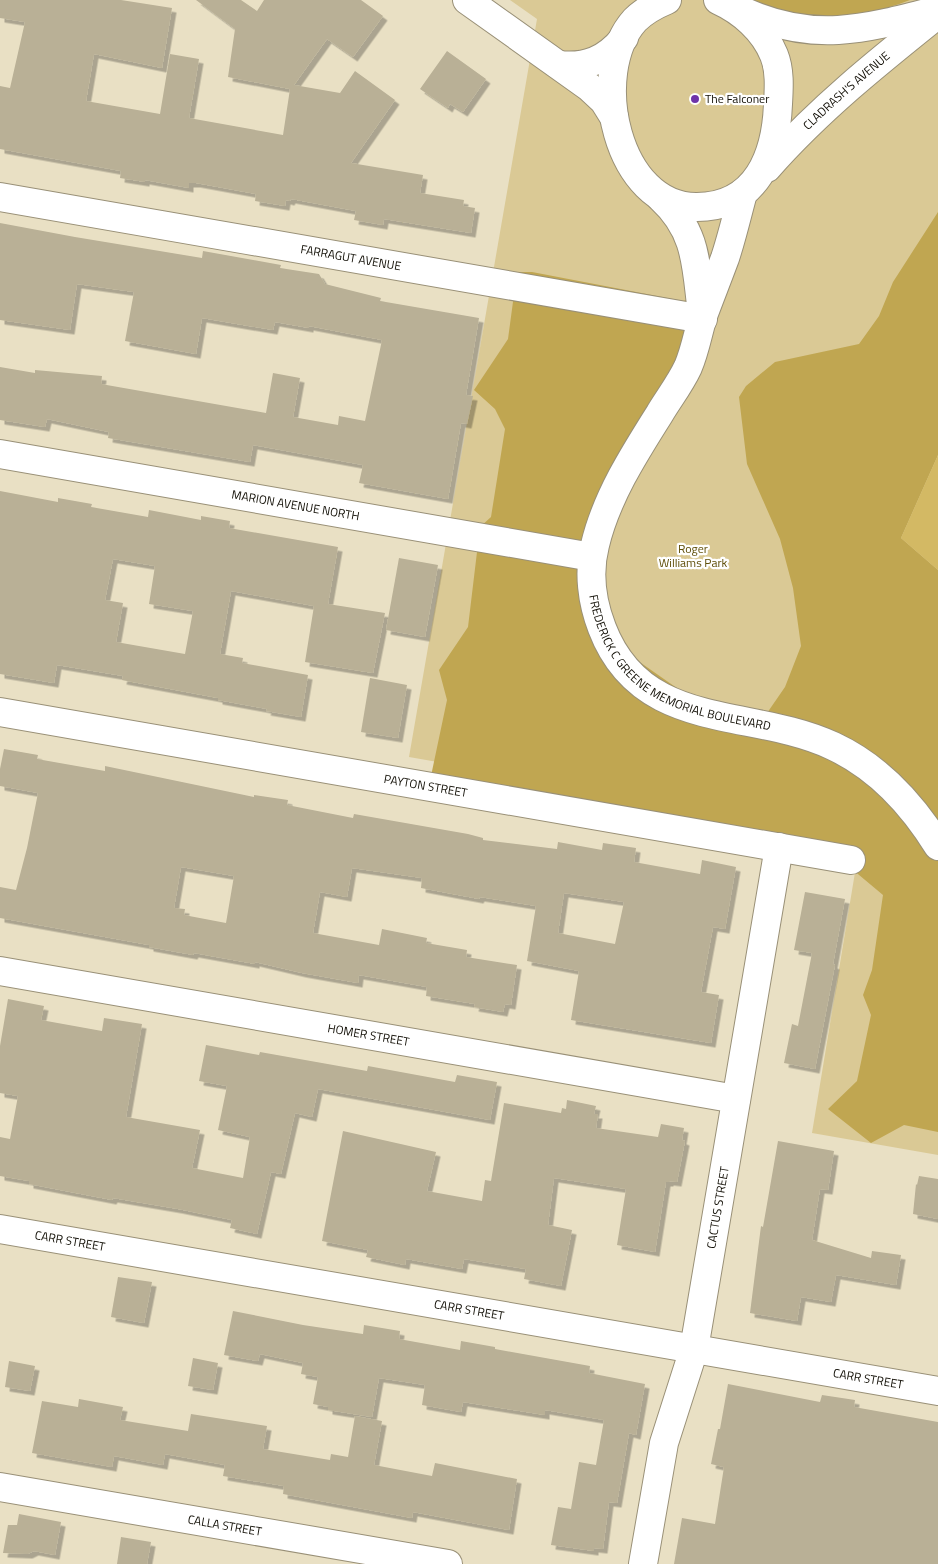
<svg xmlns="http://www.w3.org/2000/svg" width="938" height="1564" font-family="'Titillium Web',sans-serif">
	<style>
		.green { fill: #dac995 }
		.forest { fill: #c0a651 }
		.water { fill: #d3b964 }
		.building { fill: #b9b096; fill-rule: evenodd; filter: url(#shadow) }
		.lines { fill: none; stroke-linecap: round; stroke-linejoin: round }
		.minor-casing { stroke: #999077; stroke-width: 30 }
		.minor { stroke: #fff; stroke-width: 28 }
		.poi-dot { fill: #6e33a9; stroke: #fff; stroke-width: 2 }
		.labels { text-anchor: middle; stroke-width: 4.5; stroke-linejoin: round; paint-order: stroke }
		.street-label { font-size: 12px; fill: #120f06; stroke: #fff }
		.poi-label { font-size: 12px; fill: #120f06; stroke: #fff; text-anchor: start }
		.park-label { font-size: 12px; fill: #5e4d07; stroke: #fff }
	</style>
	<defs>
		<filter id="shadow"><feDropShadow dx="4.5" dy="4.5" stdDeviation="0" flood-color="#0004"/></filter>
	</defs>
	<rect width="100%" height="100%" fill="#e9e0c4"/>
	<!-- green -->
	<path class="green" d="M510,0h428v1155l-126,-22 49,-297 -452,-79 128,-738z"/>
	<!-- forest -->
	<g class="forest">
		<path d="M750,0h160c-41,16 -87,23 -131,11 -9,-2 -19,-7 -29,-11z"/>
		<path d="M938,212v243l-37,83 37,32v562l-34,-7 -33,18 -43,-34 29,-28 14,-66 -8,-20 9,-25 11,-75 -61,-51 -391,-68 16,-76 -8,-30 29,-43 12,-100 11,-10 14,-88 -10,-20 -21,-19 34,-51 9,-67h15l151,29 5,-1 2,42 -81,153 -10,69 15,65 17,27 53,37 81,23 20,-29 16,-41 -8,-58 -13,-49 -33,-75 -8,-67 7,-11 29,-24 84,-18 20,-28 14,-34z"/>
	</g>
	<!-- water -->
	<path class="water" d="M938,455v115l-37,-32z"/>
	<!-- building -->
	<g class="building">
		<path d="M0,0h121l51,8 -10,60 -68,-14 -8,47 74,13 10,-60 29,5 -10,59 94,17 7,-46 -62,-12 7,-48 -39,-29h45l16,11 7,-11h97l22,16 -30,41 -26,-18 -33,46 46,8 15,-22 40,29 -44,63 72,12 -3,18 44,7 -1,6 12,2 -4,25 -87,-14 -1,6 -29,-5 2,-9 -65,-12 -1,2 -4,-1 -1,6 -30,-5 1,-7 -60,-11h-7v5l-44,-8v2l-25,-4 1,-7 -121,-22v-63l10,2 15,-66 -25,-4z"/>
		<path d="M447,51l39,28 -23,33 -13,-8 -2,4 -28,-19z"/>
		<path d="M0,223l75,14 127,21 1,-7 78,14 -1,3 39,6 6,10 56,14 -1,3 99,17 -13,77 7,1 -6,28 -6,-1 -13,76 -89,-16 4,-18 -110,-20 -3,17 -142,-24 1,-6 -62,-13 -2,8 -45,-7v-53l35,6v-3l67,6 -1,8 165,29 7,-40 27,5 -7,39 45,8 1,-9 26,5 17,-81 -73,-14v2l-34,-6 -2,8 -71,-12 -6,36 -71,-13 9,-49 -57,-8 -7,46 -70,-10z"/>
		<path d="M0,491l58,11v-4l34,6 -1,3 57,10 1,-7 52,10v-4l29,5 -1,7 109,19 -10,57 57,9 -12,60 -68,-11 9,-56 -83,-15 -11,63 23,4 -1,5 66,12 -7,42 -35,-6 1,-2 -49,-9v-2l-96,-18 1,-4 -66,-11 -3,18 -54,-9zM113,559l42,7 -6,38 44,7 -8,43 -69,-12 7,-39 -18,-3z"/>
		<path d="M399,558l39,7 -13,72 -39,-7z"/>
		<path d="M370,678l37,7 -9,53 -37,-6z"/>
		<path d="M4,749l34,6 -1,4 68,12v-5l149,31v-2l34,5 -1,5 66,13 1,-4 114,20 15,4v2l74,9 1,-7 44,8 1,-7 33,5 -2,14 66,12 2,-14 34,7 -11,62 -12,-2 -12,65 18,3 -8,48 -140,-23 8,-49 -52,-10 9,-55 -56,-9 -1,2 -58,-11 1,-10 -70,-10 -5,29 -27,-5 -7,41 66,12 3,-16 45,9 -1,5 41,7 -1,7 51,8 -6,40 -6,-1 -2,8 -29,-5 1,-3 -49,-8 1,-9 -68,-12 -1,8 -56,-10 -47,-11v2l-61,-11 -1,2 -44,-8v-2l-149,-27v-31l16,3 11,-42 11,-55 -38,-7v-17zM181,867l53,9 -8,47 -42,-8 1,-6 -11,-1zM564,893l60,9 -9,42 -57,-11z"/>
		<path d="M805,892l40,7 -12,65 2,1 -20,104 -31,-6 8,-39 6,2 14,-73 -18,-3z"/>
		<path d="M8,999l36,7 -3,14 61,11 2,-13 38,6 -16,93 74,13 -8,38 51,10 7,-41 -32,-7 9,-44 -28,-5 7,-36 53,10 1,-3 107,19 1,-5 87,16 2,-7 40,7 -7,38 -172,-31 -6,28 -17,-4 -14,61 -10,-2 -14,62 -27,-6 2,-8 -54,-11 -65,-11 -1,2 -83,-16v-3l-29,-5v-39l10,2 8,-43 -18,-3v-47z"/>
		<path d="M567,1100l29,6 -2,8h4l-2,14 62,9 3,-13 23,4 -2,12 3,1 -8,41 -8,-1v1h-3l-11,70 -38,-7 9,-56 -72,-11 -6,47 24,5 -11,56 -37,-7 2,-10 -62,-10 -2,10 -56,-10 -1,6 -39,-8 2,-7 -46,-9 21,-110 93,21 -9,39 55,10 3,-21 6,1 13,-78 57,10 1,-5 4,1z"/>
		<path d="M778,1141l56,10 -6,39 -8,-1 -8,51 59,18 1,-7 29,4 -5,30 -60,-10 -5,27 -30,-5 -4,24 -47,-8 11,-87 2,1z"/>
		<path d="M919,1176l19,3v40l-25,-5 3,-30 1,1z"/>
		<path d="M118,1277l34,5 -8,41 -33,-6z"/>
		<path d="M233,1311l70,14 60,9 1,-9 36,6 -1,8 61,11 1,-9 34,6v2l95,17 -1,7 56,11 -9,51 -7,-2 -12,70 -8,-1 -6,47 -9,-1v3l-43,-6 7,-38 13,2 8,-47 17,3 8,-45 -59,-10v5l-82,-13 -2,10 -39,-7 3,-20 -46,-7 -7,39 -44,-7v-3l-15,-3 5,-27 -17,-3 2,-11 -43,-9 -2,7 -34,-6z"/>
		<path d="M193,1358l25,5 -5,27 -25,-4z"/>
		<path d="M9,1361l26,5 -5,25 -25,-4z"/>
		<path d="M728,1384l92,18 2,-7 33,5 -1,7 84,15v142h-264l8,-46 33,6 9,-57 -13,-3 7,-35h2z"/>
		<path d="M79,1399l44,8 -3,13 68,11 3,-17 76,12 -4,23 67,11 1,-6 17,3 7,-41 27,5 -8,44 58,11 3,-13 82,16 -8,51 -96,-18 -1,6 -129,-24 1,-8 -61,-10 2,-11 -60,-11 -2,11 -49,-9 -2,11 -80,-14 10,-52 36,6z"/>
		<path d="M19,1514l42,8 -6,33 -21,-4 -6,3 -25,-1 5,-28h9z"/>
		<path d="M121,1537l30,5 -4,22h-30z"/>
	</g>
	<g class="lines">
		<!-- minor casing -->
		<g class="minor-casing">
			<g id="minor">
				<path d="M467,0l122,87 15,14 10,16"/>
				<path d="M667,0c-12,5 -23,11 -32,20 -48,53 -18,188 62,187 60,0 79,-52 81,-103 1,-17 2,-34 -4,-49 -10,-25 -32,-44 -56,-55"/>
				<path d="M745,12c69,31 120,17 189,-1"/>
				<path d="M559,65c27,3 47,-5 65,-27"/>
				<path id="s1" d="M767,168c51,-58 111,-106 171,-154"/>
				<path id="s2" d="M743,193c-6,22 -11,44 -18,65 -7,19 -15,39 -22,58 -5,17 -8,35 -15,51 -8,17 -19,31 -28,46 -26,41 -54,85 -65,132 -7,27 -3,57 7,83 40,105 148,79 231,118 45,21 79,58 105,100"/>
				<path id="s3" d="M0,197l703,122"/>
				<path d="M661,198c37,34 35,69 41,115"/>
				<path id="s4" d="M0,454l592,103"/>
				<path id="s5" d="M0,712l851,148"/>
				<path id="s6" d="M0,971l736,128"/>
				<path id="s7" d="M0,1229l938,162"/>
				<path id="s8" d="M0,1487l448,77"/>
				<path id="s9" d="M643,1564l21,-121 30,-94 85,-502"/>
			</g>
		</g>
		<!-- minor -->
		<use href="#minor" class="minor"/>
	</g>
	<!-- markers -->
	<circle class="poi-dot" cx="695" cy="99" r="5"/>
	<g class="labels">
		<!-- street labels -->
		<g class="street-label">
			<text dy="4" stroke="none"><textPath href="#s1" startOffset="111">CLADRASH'S AVENUE</textPath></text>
			<text dy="4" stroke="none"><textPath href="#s3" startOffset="356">FARRAGUT AVENUE</textPath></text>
			<text dy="4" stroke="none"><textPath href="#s4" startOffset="300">MARION AVENUE NORTH</textPath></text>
			<text dy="4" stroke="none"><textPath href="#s2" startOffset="555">FREDERICK C GREENE MEMORIAL BOULEVARD</textPath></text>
			<text dy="4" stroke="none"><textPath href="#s5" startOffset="432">PAYTON STREET</textPath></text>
			<text dy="4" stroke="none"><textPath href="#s6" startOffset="374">HOMER STREET</textPath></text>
			<text dy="4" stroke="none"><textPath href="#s9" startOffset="365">CACTUS STREET</textPath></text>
			<text dy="4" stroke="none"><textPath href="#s7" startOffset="71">CARR STREET</textPath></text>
			<text dy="4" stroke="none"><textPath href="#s7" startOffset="476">CARR STREET</textPath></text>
			<text dy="4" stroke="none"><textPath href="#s7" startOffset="881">CARR STREET</textPath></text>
			<text dy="4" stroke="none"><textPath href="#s8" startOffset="228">CALLA STREET</textPath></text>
		</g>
		<!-- poi labels -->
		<g class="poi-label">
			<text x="705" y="103">The Falconer</text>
		</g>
		<!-- park labels -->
		<g class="park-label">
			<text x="693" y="553">Roger<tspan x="693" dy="14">Williams Park</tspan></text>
		</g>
	</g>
</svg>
